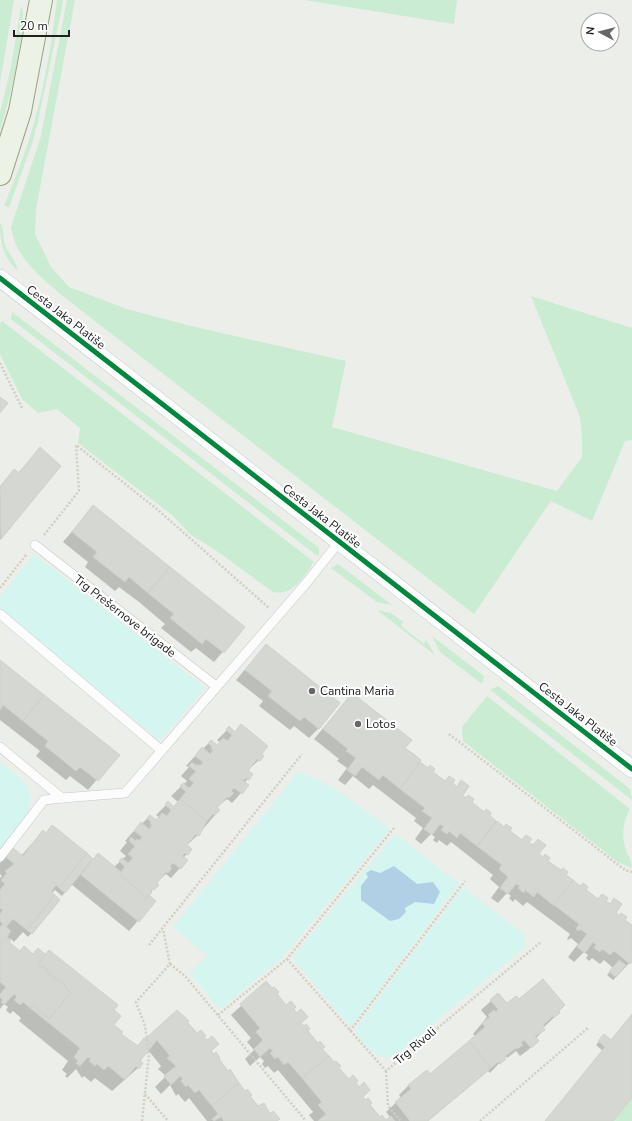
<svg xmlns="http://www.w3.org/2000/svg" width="632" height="1121" font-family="'Nunito Sans',sans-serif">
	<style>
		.grass { fill: #c9ecd3 }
		.park { fill: #d5f5f0 }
		.pitch { fill: #b2d0e5 }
		.shadow { fill: #0003 }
		.building { fill: #d5d7d2; stroke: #cfd1ca }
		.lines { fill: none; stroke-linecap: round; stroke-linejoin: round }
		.service-casing { stroke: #c6c7c5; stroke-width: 10 }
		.minor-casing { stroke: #c6c7c5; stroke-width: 18 }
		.primary-casing { stroke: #96a585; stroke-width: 24 }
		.path { stroke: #d0cfc1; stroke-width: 2.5; stroke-dasharray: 2 2; stroke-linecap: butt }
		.service { stroke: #fcfcfc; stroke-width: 9 }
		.minor { stroke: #fcfcfc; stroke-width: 17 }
		.primary { stroke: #edf2e6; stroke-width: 22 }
		.cycleway-casing { stroke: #fff; stroke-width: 8 }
		.cycleway { stroke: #00873e; stroke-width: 5 }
		.poi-dot { fill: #676866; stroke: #fff; stroke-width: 1.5 }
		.labels { text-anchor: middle; stroke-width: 4; stroke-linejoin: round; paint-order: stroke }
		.street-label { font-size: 12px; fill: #202020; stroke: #fff }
		.poi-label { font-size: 12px; fill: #202020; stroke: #fff; text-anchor: start }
	</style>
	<rect width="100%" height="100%" fill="#eceee9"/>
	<!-- grass -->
	<g class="grass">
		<path d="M0,0h14l-14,82z"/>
		<path d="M57,0h6l-1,7 -24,114 -6,23 -23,63 -5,-1c8,-21 17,-41 24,-63 15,-46 23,-95 29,-143z"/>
		<path d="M67,0h8l-39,209 -1,25 16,33 18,20 58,22 64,17 155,35 -14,66 225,64 25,-34v-21l-2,-19 -49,-121 101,32v112l-7,1 -33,80 -41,-20 -77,113 -405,-313c-25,-21 -53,-41 -58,-74l30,-91z"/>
		<path d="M304,0h153l-3,24z"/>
		<path d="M21,6c9,15 -15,106 -21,125v-18l11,-46z"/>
		<path d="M0,223c5,6 2,14 5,22 3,9 12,17 13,26 -15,-14 -18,-29 -18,-48z"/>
		<path d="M12,312l307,236v8l-3,-1 -305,-236z"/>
		<path d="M2,321l312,241c-10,15 -21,34 -41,30l-59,-43 -23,-14 -19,-20 -94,-72 2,-15 -23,-19 -19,4 -16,-14 -22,-45v-30z"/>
		<path d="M338,564l54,41 -15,-3 -46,-34z"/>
		<path d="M377,610l14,3 12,9 -2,4 23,18 2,-4 9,15z"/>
		<path d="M432,636l52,40 -2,8 -42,-32z"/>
		<path d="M498,686l132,103 2,11 -142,-110z"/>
		<path d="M487,696l143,113c-8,15 -9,28 -3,44 3,5 5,9 5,15l-14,-6 -155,-121 -1,-14z"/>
		<path d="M632,1098v23h-19z"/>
	</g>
	<!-- park -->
	<g class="park">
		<path d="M34,554l171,134 -45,53 -160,-131v-13z"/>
		<path d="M0,762c10,8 24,16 29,28 9,21 -17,44 -29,59z"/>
		<path d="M299,771l36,17 55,41 -109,130 -61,50 -30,-36 18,-17 -35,-29z"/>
		<path d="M395,834l64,50 -108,143 -59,-69z"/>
		<path d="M463,887l57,44 4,4 2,11 -134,112c-19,0 -27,-14 -38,-27z"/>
	</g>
	<!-- pitch -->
	<path class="pitch" d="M394,866l23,18 16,-2 7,10 -6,12 -19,-2 -10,6 1,4 -7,7 -9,2 -29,-21v-14l7,-9 -2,-4 5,-3 9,3z"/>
	<!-- shadow -->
	<g class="shadow">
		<path d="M40,449l20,17 -60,74v-54l14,-15 4,2z"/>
		<path d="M93,507l151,120 -30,35 -18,-14 -5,4 -30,-24 4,-4 -26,-22 -20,-15 -4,4 -30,-24 3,-5 -25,-20z"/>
		<path d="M266,645l52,84 -9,9 -15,-12 -4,4 -31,-24 4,-5 -27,-21z"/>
		<path d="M0,661l118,94 -30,35 -18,-14 -4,4 -30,-24 4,-5 -40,-31z"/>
		<path d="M352,694l52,54 10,6 6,6 -1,2 26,20 6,1 5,4 5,-5v13l60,45 5,-4 2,6 10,12 60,46 6,1 5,4 5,-6v14l18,14v33l-12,13 -7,7 -6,-5 6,-7 -9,-8 -4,4 -8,-6 -3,3 -3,-3 2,-3 -4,-3 -10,10 -6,-5 10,-13 -7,-6 -3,2 -1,-1 3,-5 -43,-32 -4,4 -8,-7 -2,3 -4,-4 2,-2 -4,-3 -9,10 -7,-5 8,-11 -9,-8 3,-4 -42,-33 -4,4 -8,-6 -2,3 -4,-3 2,-3 -4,-3 -10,10 -6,-5 8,-11 -9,-7 2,-3 -43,-33 -4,4 -16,-13 -8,9 -7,-5 9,-12 -10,-7 2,-2 -25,-20z"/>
		<path d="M241,726l20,28 -2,6 -12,11 5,4 -8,8 -3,10 -9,10 -5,-4 -9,7 -3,9 -17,20 -12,11 5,4 -8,8 -3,10 -9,10 -5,-4 -9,8 -2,2 2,1 -9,10 7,6 -26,30 -58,-47 -9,12 -7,-6 -4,4 8,6 -31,37 -5,-5 -9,10 -3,-3 -3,3 12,10 13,3 80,55 -1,15 8,10 17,11 7,-7 42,-17 11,13 6,2 8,14 47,56 18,14h-69l-18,-23 -4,4 -7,-8 -2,2 -6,-11 -9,9 -6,-7 11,-11 -8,-7 3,-3 -13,-16 -9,11 -1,7 -26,23 -17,-13 -4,4 -7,-6 -2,2 -6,-9 -9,9 -2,-2 2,-2 -5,-4 6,-9 -49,-40 2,-3 -8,-7 -3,3 -4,-4 2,-3 -4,-3 -4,5v-131l2,-2 -2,-2v-11l13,-13 8,6 22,-25 44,23 6,6 21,7 12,-11 -6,-5 7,-9 -2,-1 7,-8 18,-17 6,5 3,-4 -3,-2 12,-12 5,4 5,-5 -7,-6 16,-15 -6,-5 8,-9 -3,-1 7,-8 18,-17 5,5 4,-4 -3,-2 12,-12 6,4z"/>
		<path d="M266,983l20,23 6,3 15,22 42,49 6,3 7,14 18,21 6,3h-72l-5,-6 4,-3 -35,-42 -4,3 -6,-7 -3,2 -3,-4 2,-3 -4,-4 -10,9 -5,-7 9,-9 -7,-8 4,-4 -20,-23z"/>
		<path d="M519,1000l40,13 -15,14 -1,-2 -2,1 3,4 -8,8 1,3 -9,9 -8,6 -4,-5 -9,7 -1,-2 -16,17 -2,-2 -60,50h-42l5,-3 -5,-6 15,-14 -2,-3 9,-9 19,-15 3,4 46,-38 -3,-3 14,-17 -6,-7 10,-9 16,4z"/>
		<path d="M632,1015v81l-20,25h-66l57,-70 -7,-6 6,-7 9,3z"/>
	</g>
	<!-- building -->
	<g class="building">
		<path d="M0,397l8,6 -8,10z"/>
		<path d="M40,447l21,19 -60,73 -1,-52 14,-18 5,4z"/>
		<path d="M93,505l77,62 -22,26 -19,-16 -4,5 -32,-25 4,-5 -25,-20z"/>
		<path d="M170,567l75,60 -21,26 -18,-14 -4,5 -32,-26 4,-4 -26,-21z"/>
		<path d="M266,644l74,59 -21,26 -15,-12 -4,4 -32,-25 4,-5 -27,-21z"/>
		<path d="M0,660l44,35 -21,26 -20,-16 -3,5z"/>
		<path d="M352,693l60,47 -7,8 16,12 -21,29 -17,-14 -4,5 -17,-13 -7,9 -8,-6 9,-12 -10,-7 2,-2 -25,-20z"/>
		<path d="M44,695l76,60 -22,26 -18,-14 -4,4 -31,-25 3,-5 -25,-20z"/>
		<path d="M241,724l27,22 -6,8 2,2 -4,5 -3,-2 -9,12 5,3 -4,6 -3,-2 -3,3 6,4 -7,9 -8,-6 -3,3 3,2 -5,5 -2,-1 -10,11 3,2 -5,5 -2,-1 -6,7 -27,-22 6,-7 -6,-6 3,-3 6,5 5,-5 -5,-4 7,-8 -7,-5 3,-4 5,4 1,-2 2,2 3,-4 -8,-6 7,-9 8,7 3,-4 -2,-1 1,-2 -4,-4 3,-3 6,5 6,-7 5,3 4,-6 -6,-5 3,-4 6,6z"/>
		<path d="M420,762l8,6 2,-3 5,4 -2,3 12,9 4,-5 6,4 -2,3 4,4 4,-7 8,6 -6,9 3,3 2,-3 6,4 -2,3 12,10 2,-3 5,4 -1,3 6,5 -19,25 -17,-13 -3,5 -8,-7 -2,3 -6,-4 3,-3 -4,-3 -8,11 -8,-6 8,-11 -10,-7 3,-3 -25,-19z"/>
		<path d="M180,799l27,22 -8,15 -3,-2 -9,11 5,4 -4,6 -3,-2 -3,3 6,4 -7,9 -8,-6 -3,3 2,2 -4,5 -2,-1 -9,11 2,2 -5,5 -2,-1 -1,2 1,1 -7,8 -4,-4 2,-2 -24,-20 6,-7 -6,-6 3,-3 6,5 5,-5 -5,-4 7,-8 -6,-5 2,-4 5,4 1,-2 2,2 3,-4 -8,-6 7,-9 8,7 3,-4 -2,-1 1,-2 -4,-4 3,-3 6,5 6,-7 5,3 4,-6 -6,-5 3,-4 6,6z"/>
		<path d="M497,821l7,6 2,-3 6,4 -2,3 12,9 4,-5 6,4 -3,3 4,3 5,-6 8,6 -7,9 4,3 2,-3 5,4 -2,3 13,9 2,-2 5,4 -2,3 7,5 -19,26 -17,-14 -3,5 -9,-7 -1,3 -6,-5 2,-2 -4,-2 -8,10 -8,-6 8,-11 -9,-8 3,-4 -25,-19z"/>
		<path d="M52,825l35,28 -28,35 -3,-3 -5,7 4,3 -28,35 -14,-11 -7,8 -6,-6v-7l3,-4 -3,-2v-18l5,-6 -4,-4 6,-7 -2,-2 9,-7 -8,-7 7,-9 10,8 20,-26 3,3z"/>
		<path d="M87,853l6,6 -28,34 -6,-5z"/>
		<path d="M98,853l23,19 -2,2 24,20 -2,2 4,4 4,-5 7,6 -17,21 -58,-47z"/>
		<path d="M573,880l7,6 3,-3 5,4 -2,3 12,9 4,-5 6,4 -2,3 4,3 4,-6 8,6 -6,9 3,2 2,-2 6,4 -2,3 7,5v37l-2,2 -16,-13 -4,4 -8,-6 -2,3 -6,-4 2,-3 -3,-3 -8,11 -8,-6 10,-13 -7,-5 -1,2 -3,-2 3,-5 -25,-19z"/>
		<path d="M55,895l5,5 -28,34 -5,-4z"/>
		<path d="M3,924l8,7 -4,6 4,3 -2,2 11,9 4,-5 9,8 5,-6 8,7 -9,10 4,3 2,-2 5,4 -1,2 11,9 1,-2 6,5 -1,2 7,6 -22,27 -16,-14 -3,3 -7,-6 -3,3 -6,-5 3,-3 -3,-3 -10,11 -3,-3 2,-2 -3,-3v-3l6,-7 -6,-5v-55z"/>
		<path d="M49,950l69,55 -4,5 7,6 -7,9 9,7 -2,2 17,12 6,-8 9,7 -13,16 3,2 -4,6 -3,-3 -11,14 -17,-14 -4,4 -7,-6 -2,2 -6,-5 2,-2 -3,-2 -8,9 -4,-3 2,-2 -4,-4 6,-9 -50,-40 3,-3 16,14 22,-27 -7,-6 1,-2 -6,-5 -1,2 -11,-9 1,-2 -5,-4 -2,2 -4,-3z"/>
		<path d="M619,960l7,5 -10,12 -7,-5z"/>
		<path d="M543,979l22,26 -6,6 1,2 -6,5 -1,-2 -11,10 3,4 -10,6 4,5 -8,7 -7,-8 -3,3 2,2 -6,4 -1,-1 -12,9 2,2 -6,5 -2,-2 -7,6 -22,-27 16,-14 -3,-4 8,-6 -2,-2 6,-5 2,2 2,-3 -8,-9 8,-7 9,10 9,-7 3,3z"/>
		<path d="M266,981l6,7 2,-1 5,5 -2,2 9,11 5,-4 5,6 -2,2 2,4 5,-4 7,8 -7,6 3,3 2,-2 4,5 -2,2 10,12 2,-2 5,6 -3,2 7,7 -27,22 -14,-16 -4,3 -6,-8 -3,2 -5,-6 3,-2 -3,-3 -10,9 -6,-8 9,-9 -7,-8 4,-4 -20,-24z"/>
		<path d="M177,1010l12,11 -2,1 10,11 4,-3 5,6 -2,1 3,3 5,-4 7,8 -8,7 3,3 2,-2 4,6 -1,1 9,12 2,-2 9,14 -27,23 -13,-16 -4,3 -7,-8 -2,2 -5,-6 2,-2 -3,-3 -9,9 -7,-9 12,-10 -9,-8 3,-2 -13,-16 -4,5 -8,-6z"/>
		<path d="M632,1014v84l-19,23h-68l60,-74 -7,-6 6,-7 7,6z"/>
		<path d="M469,1041l22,27 -63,53h-18l-15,-19 16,-13 -3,-4 19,-15 3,4z"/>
		<path d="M329,1056l5,6 2,-1 5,5 -2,2 10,11 4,-4 5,6 -2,2 3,4 5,-5 6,8 -7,7 3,3 2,-2 4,5 -2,2 10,12 2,-2 4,5 5,-4 4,5h-77l8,-7 -8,-9 4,-3 -20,-24z"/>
		<path d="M239,1083l6,8 2,-2 5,6 -2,1 8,10 6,-3 6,11 3,-3 7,8 -3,2h-53l-3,-4 -7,4 -2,-2 6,-5 -6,-8z"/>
	</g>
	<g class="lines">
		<!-- service casing -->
		<g class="service-casing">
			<g id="service">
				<path d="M35,545l181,141"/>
				<path d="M0,614l161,136"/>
				<path d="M0,747l62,51 63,-5 183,-212 31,-39"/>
				<path d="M0,857l44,-57 18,-2"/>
			</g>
		</g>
		<!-- minor casing -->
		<g class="minor-casing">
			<path id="minor" d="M0,278l632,491"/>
		</g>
		<!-- primary casing -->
		<g class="primary-casing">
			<path id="primary" d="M0,174l20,-63 21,-111"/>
		</g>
		<!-- path -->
		<g class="path">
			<path d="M0,363l22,45"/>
			<path d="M44,535l35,-44 -3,-46 82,65 111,98"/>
			<path d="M0,588l26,-33"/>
			<path d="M449,734l176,136 7,2"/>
			<path d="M149,945l153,-191"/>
			<path d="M287,959l99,112 155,-129"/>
			<path d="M170,964l15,12 121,145"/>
			<path d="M218,1015l69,-56 107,-131"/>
			<path d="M350,1031l115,-150"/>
			<path d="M386,1071l2,35 13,15"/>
			<path d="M145,1094l23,27"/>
			<path d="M142,1121l7,-66 -4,-29 -9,-24 34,-38 -7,-35"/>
			<path d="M480,1121l109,-94"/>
		</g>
		<!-- service -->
		<use href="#service" class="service"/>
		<!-- minor -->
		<use href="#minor" class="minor"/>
		<!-- primary -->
		<use href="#primary" class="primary"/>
		<!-- cycleway casing -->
		<g class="cycleway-casing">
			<path id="cycleway" d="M0,278l632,491"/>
		</g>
		<!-- cycleway -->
		<use href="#cycleway" class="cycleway"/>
	</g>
	<!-- markers -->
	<g class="poi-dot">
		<circle cx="312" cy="691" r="4"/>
		<circle cx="358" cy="724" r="4"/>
	</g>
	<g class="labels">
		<!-- street labels -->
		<g class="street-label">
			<text transform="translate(66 317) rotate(38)" y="4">Cesta Jaka Platiše</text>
			<text transform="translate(322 516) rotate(38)" y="4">Cesta Jaka Platiše</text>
			<text transform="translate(125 616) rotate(38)" y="4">Trg Prešernove brigade</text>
			<text transform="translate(578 714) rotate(38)" y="4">Cesta Jaka Platiše</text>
			<text transform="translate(415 1046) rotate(-40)" y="4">Trg Rivoli</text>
		</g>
		<!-- poi labels -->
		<g class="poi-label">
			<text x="320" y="695">Cantina Maria</text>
			<text x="366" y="728">Lotos</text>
		</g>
	</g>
	<!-- north arrow -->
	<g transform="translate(600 32) rotate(277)"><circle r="19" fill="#ffffff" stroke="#a6a6a6"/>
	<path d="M0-3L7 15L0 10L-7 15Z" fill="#676866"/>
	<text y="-6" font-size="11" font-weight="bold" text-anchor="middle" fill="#202020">N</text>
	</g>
	<!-- scale -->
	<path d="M14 30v6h55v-6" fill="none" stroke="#202020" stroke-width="2"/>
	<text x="20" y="30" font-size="12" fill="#202020" stroke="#ffffff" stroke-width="3" paint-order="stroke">20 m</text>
</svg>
